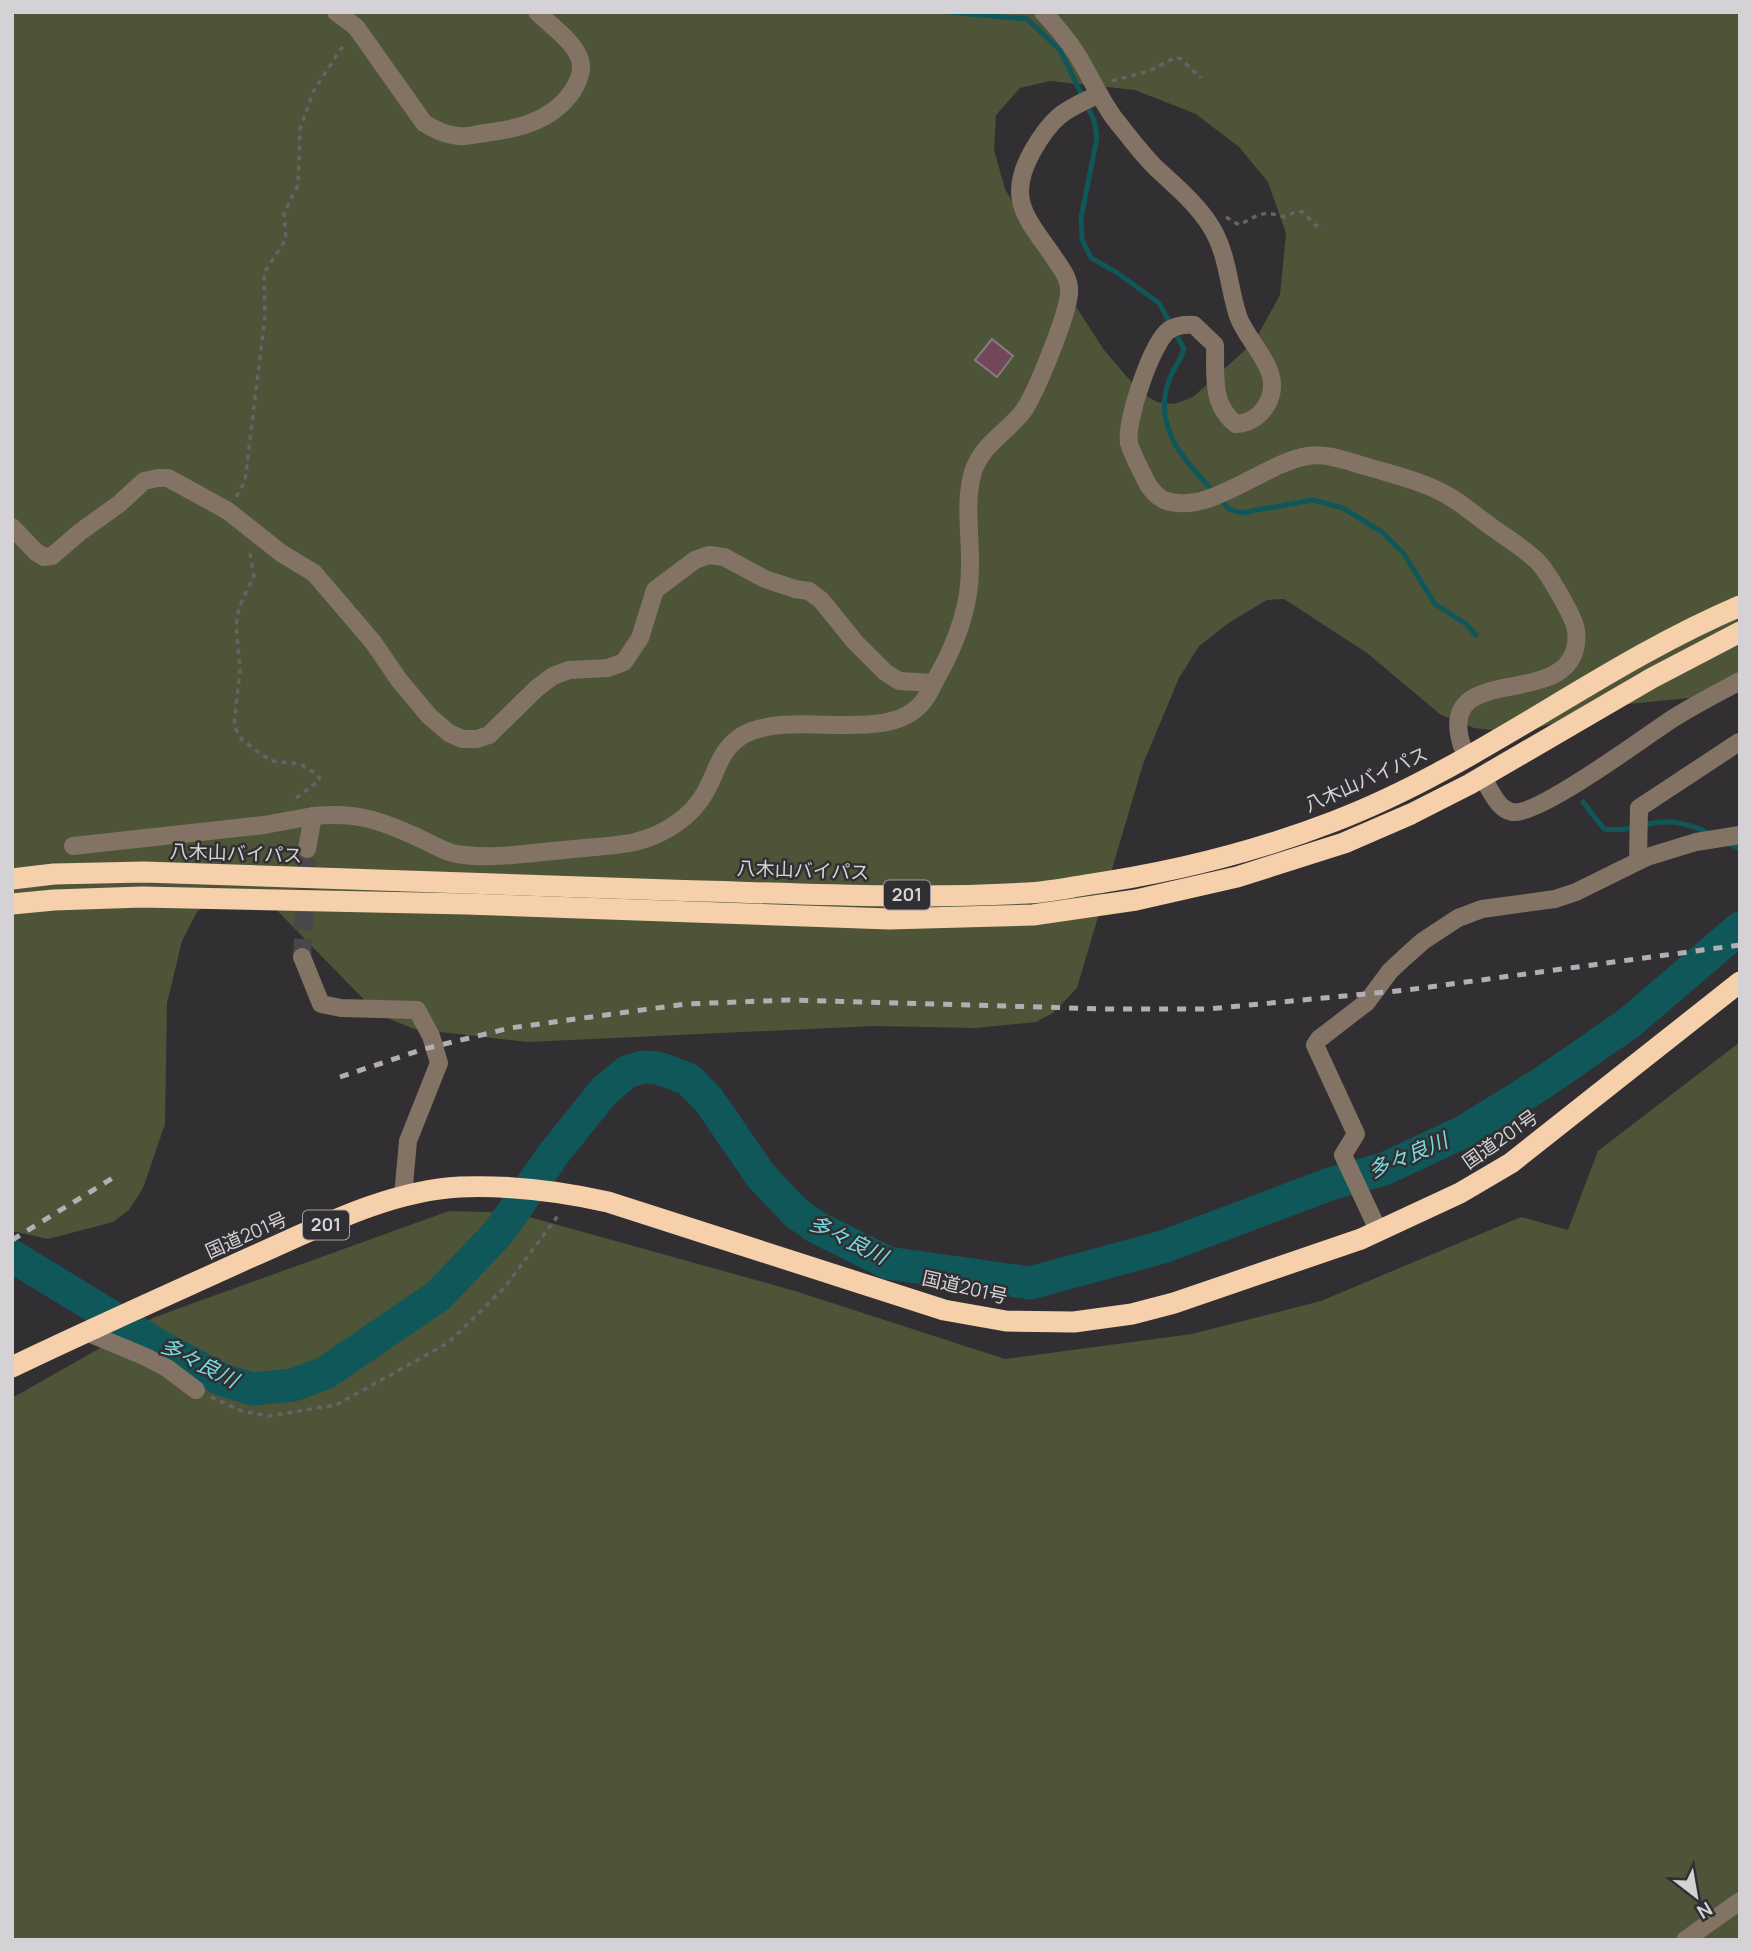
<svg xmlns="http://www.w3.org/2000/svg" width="1752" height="1952" font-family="Manrope,'Noto Sans JP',sans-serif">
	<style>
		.green { fill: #4d5438; fill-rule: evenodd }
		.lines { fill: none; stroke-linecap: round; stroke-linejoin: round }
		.stream { stroke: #0f5759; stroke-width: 5 }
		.river { stroke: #0f5759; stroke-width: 33 }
		.building { fill: #73465a; stroke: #837d7f; stroke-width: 2 }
		.minor-tunnel { stroke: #4a474b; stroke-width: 18; stroke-dasharray: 18 9; stroke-linecap: butt }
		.path { stroke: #666367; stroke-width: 3.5; stroke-dasharray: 5 5; stroke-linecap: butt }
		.minor { stroke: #827364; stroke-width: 18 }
		.highway { stroke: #f5d0aa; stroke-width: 21 }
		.rail { stroke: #b2afb3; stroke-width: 5; stroke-dasharray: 9 9; stroke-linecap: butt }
		.labels { text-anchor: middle; stroke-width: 5; stroke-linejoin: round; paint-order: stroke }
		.shield { fill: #322f33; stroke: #a3a1a4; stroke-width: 2 }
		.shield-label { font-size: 18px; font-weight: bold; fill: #d4d2d5 }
		.street-label { font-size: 19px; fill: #d4d2d5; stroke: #322f33 }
		.water-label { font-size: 21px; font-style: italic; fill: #75dcdf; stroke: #322f33 }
	</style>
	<rect width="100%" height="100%" fill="#322f33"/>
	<!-- green -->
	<g class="green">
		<path d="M12,12h1728v681l-122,12 -98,28 -46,-5 -33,-13 -74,-62 -83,-54 -17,1 -37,22 -31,24 -20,32 -36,86 -66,224 -24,25 -17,9 -60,6 -102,-2 -347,16 -113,-13 -36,-15 -117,-120 -48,6 -16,12 -15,29 -15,62 -2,121 -22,64 -14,22 -16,12 -65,17 -36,-8zM1050,81l85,9 61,24 43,33 29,35 18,51 -6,62 -26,47 -61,55 -19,7 -17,-2 -17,-10 -36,-42 -62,-96 -37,-65 -11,-39 2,-35 24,-27z"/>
		<path d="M1740,1042v898h-1728v-542l143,-81 294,-106 66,2 280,78 210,68 187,-25 129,-33 200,-84 47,13 30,-79z"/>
	</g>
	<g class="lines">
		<!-- stream -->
		<g class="stream">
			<path d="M948,12l79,7 33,31 34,70 3,18 -16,80 1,21 9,19 25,14 43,31 25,46c-3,11 -10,18 -14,29 -19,46 13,82 43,113"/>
			<path d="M1220,498l9,11 12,4 71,-13 31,8 39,24 22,22 31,50 31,20 10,11"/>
			<path d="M1583,802l21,27c19,2 27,-1 45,-5 20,-5 43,0 61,10"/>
			<path d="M1728,843l12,6"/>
		</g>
		<!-- river -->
		<path class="river" d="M12,1256l149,91 62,33 30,9 40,-4 32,-12 113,-77 61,-64 56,-80 49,-61 23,-19 16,-5 15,1 30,11 20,20 53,77 35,37 20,14 72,36 142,20 133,-36 167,-63 54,-15 79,-37 78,-48 88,-61 111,-95"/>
	</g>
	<!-- building -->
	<path class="building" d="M992,339l21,17 -16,21 -22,-17z"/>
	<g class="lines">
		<!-- minor-tunnel -->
		<path class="minor-tunnel" d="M302,957l5,-108"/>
		<!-- path -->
		<g class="path">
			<path d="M1112,81l37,-10 27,-14 5,2 20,19"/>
			<path d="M1226,217l13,8 19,-10 10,-2 17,4 12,-6 6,1 12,13 8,3"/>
			<path d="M236,497l9,-16 20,-165 -1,-43 22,-34 -2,-26 14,-28 2,-56 14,-39 31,-47"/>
			<path d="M250,553l4,23 -15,31 -3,19 4,43 -6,57 8,14 29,21 29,3 18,11 2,5 -28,21"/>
			<path d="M211,1397l31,14 26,5 68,-11 112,-62 57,-56 55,-74"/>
		</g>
		<!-- minor -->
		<g class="minor">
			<path d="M336,12l20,15 68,96c12,7 21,12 35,13 8,1 17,-2 26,-3 35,-4 73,-14 91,-48 4,-8 7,-16 4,-25 -6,-19 -29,-34 -43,-48"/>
			<path d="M1043,12c14,15 29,33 39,51 11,19 19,37 32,55 13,16 26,34 41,49 20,19 40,35 55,58 18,28 18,60 28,91 10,29 49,56 28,90 -8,12 -17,17 -30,18 -26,-20 -20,-50 -21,-79l-21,-20c-9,-1 -17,0 -25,5 -17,12 -44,92 -40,113 3,11 10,23 15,34 4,9 10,18 20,23 45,17 99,-37 144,-44 19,-3 39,5 57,10 26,8 56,15 80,28 17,9 32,23 48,34 15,11 34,22 46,35 9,10 31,48 35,60 3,8 3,18 1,26 -15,60 -140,12 -113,97"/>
			<path d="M12,527l24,25 8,5 8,-1 28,-24 39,-28 25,-23 14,-3h10l60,33 53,42 33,20 59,69 26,38 30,36 20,17 13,6h15l12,-4 48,-47 16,-12 16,-6 39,-2 16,-6 16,-24 15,-48 40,-30 14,-5 15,2 41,22 30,10 14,2 12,9 34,42 30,30 14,9 35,2"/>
			<path d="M1487,785c6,10 12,24 25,27 24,5 132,-74 157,-91 23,-15 47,-27 71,-40"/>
			<path d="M73,846l191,-21 49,-9"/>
			<path d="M307,849l6,-33c44,-4 67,4 106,22 12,5 25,14 38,16 38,6 78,-2 117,-5 20,-2 42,-3 61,-7 29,-7 57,-25 71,-51 12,-22 14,-42 37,-56 48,-27 143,11 179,-32 6,-7 10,-16 14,-24 19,-33 34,-72 34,-111 1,-32 -6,-65 3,-96 8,-26 31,-38 48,-58 13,-15 47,-100 48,-121 1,-12 -5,-21 -12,-31 -27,-41 -53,-60 -25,-110 19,-34 31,-42 66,-57"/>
			<path d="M1638,861l1,-53 100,-66"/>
			<path d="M302,957l19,47 20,4 76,2 14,26 8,27 -31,78 -5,55"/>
			<path d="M1379,1232l-36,-77 13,-21 -41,-89 4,-6 48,-37 23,-31 15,-14 18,-16 35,-23 24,-9 73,-10 21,-7 71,-35 49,-15 44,-7"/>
			<path d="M86,1332l60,25 21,11 29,22"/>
			<path d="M1685,1940l55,-39"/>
		</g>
		<!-- highway -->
		<g class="highway">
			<path d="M12,879l42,-5 90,-2c175,7 350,13 525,18 119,3 239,10 358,3 20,-1 39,-5 58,-8 85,-12 170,-33 250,-64 143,-55 264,-155 405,-215"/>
			<path d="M12,904l42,-4 88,-3 324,7 423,15 144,-4 103,-15 101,-23 107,-34 67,-29 59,-30 182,-106 88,-46"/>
			<path d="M12,1367c79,-38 158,-73 237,-109 67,-29 137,-67 211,-71 50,-2 99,4 148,15l336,108 62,11 68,1 58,-8 42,-11 187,-64 99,-46 51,-30 229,-181"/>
		</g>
		<!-- rail -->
		<g class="rail">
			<path d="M340,1077l84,-28 86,-21 176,-24 103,-4 320,9h99l199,-19 333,-45"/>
			<path d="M12,1240l104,-64"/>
		</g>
	</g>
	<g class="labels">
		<!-- shield labels -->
		<g class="shield">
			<rect x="884" y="880.5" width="46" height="29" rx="5"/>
			<rect x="303" y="1210.5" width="46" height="29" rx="5"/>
		</g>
		<g class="shield-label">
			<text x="907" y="901">201</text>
			<text x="326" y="1231">201</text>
		</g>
		<!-- street labels -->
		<g class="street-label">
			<text transform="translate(1366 779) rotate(-24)" y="7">八木山バイパス</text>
			<text transform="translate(236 853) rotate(2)" y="7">八木山バイパス</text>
			<text transform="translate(803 870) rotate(2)" y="7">八木山バイパス</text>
			<text transform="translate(1500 1139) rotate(-35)" y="7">国道201号</text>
			<text transform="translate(246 1235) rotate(-24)" y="7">国道201号</text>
			<text transform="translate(965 1287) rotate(13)" y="7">国道201号</text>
		</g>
		<!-- water labels -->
		<g class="water-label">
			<text transform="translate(1408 1156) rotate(-23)" y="7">多々良川</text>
			<text transform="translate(848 1240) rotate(26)" y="7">多々良川</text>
			<text transform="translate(199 1363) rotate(27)" y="7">多々良川</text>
		</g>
	</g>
	<!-- border -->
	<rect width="1752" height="1952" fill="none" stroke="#d4d2d5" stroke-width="28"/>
	<!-- north arrow -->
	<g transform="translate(1696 1896) rotate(149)" stroke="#322f33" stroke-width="5" paint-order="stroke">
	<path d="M0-5L12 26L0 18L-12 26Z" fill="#d4d2d5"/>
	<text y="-10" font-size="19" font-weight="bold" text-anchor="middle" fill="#d4d2d5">N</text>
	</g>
</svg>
